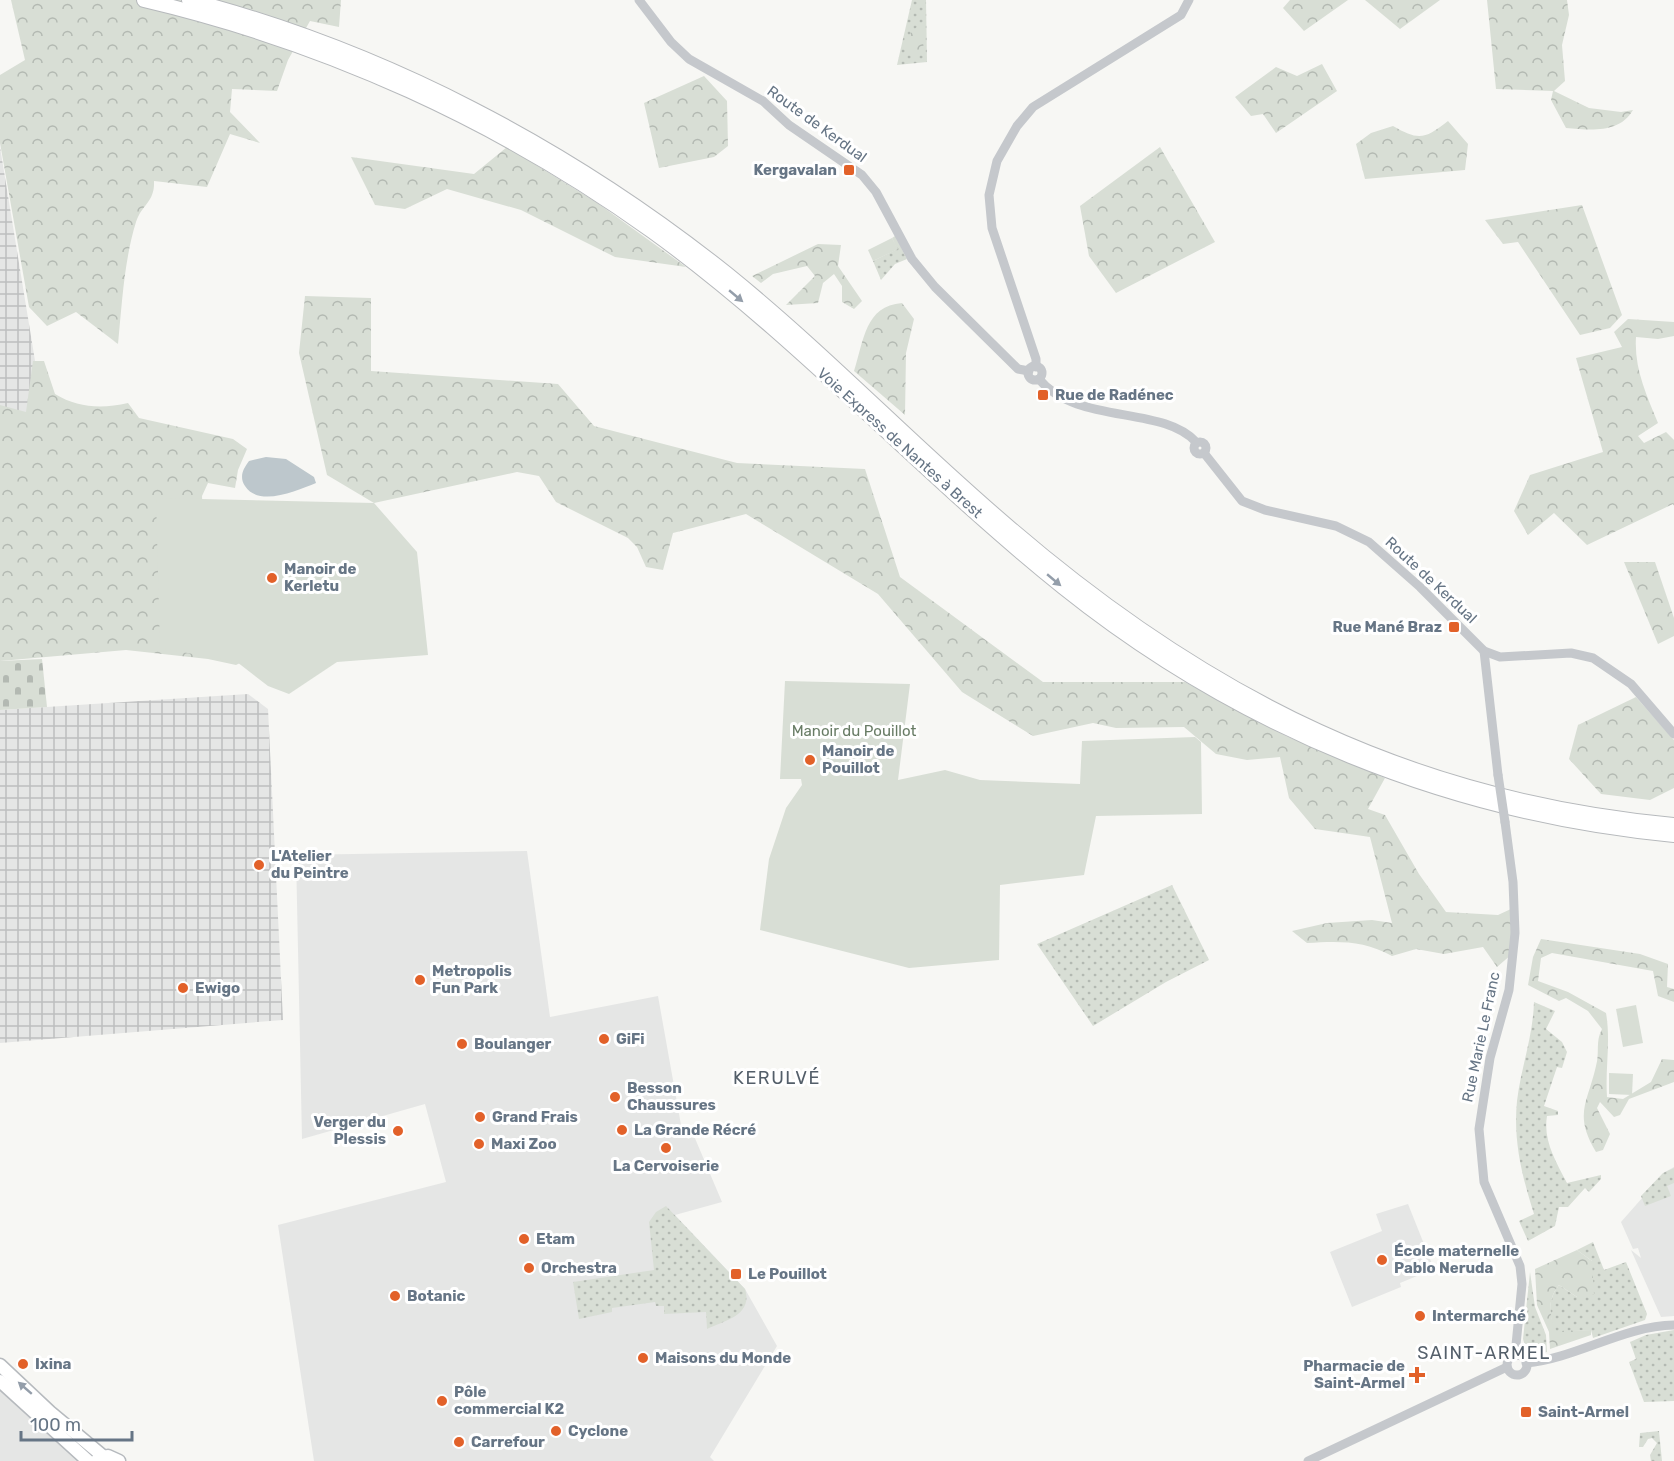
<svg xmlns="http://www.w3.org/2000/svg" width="1674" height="1461" font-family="Rubik,sans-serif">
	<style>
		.built { fill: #e5e6e5 }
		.industrial { fill: url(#industrial-grid) }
		.grass { fill: url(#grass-dots) }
		.forest { fill: url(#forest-crowns) }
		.cemetery { fill: url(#cemetery-stones) }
		.park { fill: #d8ded5 }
		.water { fill: #bdc7cc }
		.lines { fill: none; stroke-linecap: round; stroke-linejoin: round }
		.major-casing { stroke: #b6babe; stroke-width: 15 }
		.highway-casing { stroke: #b6b9bc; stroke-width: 16 }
		.minor { stroke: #c5c8cc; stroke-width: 9 }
		.major { stroke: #fff; stroke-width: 12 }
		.highway { stroke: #fff; stroke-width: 14 }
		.minor-bridge { stroke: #c5c8cc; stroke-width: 9 }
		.oneway { fill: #949eaa }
		.poi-dot { fill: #e26129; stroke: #fff; stroke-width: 2 }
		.labels { text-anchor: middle; stroke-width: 6; stroke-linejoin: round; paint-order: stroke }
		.street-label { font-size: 15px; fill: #667585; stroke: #fff }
		.poi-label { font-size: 15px; font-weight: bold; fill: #667585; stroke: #fff; text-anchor: start }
		.park-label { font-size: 15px; fill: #687c65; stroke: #fff }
		.quarter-label { font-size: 18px; letter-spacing: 1.5px; fill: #545f6a; stroke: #fff }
	</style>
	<defs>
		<pattern id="industrial-grid" width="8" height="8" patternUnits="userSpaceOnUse" patternTransform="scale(1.5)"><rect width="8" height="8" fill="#e5e6e5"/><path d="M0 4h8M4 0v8" fill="none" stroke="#bdbfbf"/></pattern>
		<pattern id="grass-dots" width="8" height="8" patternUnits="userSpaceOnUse" patternTransform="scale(1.5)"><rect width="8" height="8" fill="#d8ded5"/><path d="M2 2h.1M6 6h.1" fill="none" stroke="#b3b9b2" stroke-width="1.8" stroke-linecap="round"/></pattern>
		<pattern id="forest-crowns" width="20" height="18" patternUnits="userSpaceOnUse" patternTransform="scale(1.5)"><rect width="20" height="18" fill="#d8ded5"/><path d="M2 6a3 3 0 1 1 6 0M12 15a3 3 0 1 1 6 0" fill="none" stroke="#b3b9b2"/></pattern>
		<pattern id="cemetery-stones" width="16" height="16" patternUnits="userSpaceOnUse" patternTransform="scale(1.5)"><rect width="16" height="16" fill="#d8ded5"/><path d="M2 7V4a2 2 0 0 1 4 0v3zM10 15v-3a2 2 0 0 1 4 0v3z" fill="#b3b9b2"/></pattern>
	</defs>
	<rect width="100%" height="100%" fill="#f7f7f4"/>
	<!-- built -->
	<g class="built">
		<path d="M527,851l23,166 108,-21 23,129 7,14 6,-3 28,66 -47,13 70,74 32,57 -67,111 4,4h-400l-36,-236 168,-43 -21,-78 -123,35 -6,-284z"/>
		<path d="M1674,1167v149l-13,1 -30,-67 10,8 -3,-10 -5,1 -12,-27 44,-50z"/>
		<path d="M1408,1204l26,65 -34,14 1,4 -49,20 -22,-55 52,-21 -6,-17z"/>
		<path d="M0,1367l93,94h-93z"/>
	</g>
	<!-- industrial -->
	<g class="industrial">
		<path d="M0,147l47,287 -47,7z"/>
		<path d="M248,694l20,15 15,311 -283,23v-333z"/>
	</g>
	<!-- grass -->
	<g class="grass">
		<path d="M912,0h14l1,62 -30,3z"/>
		<path d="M895,236l12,23 -12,5 -14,16 -8,-19 24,-12 -5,-11z"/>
		<path d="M1172,885l37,75 -43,22 -73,44 -56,-82z"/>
		<path d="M1534,1002l21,9 -9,18 16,13 5,10 -5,16 -5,-1 -13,39 14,5v4l-11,1c-4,24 8,44 20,67l34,-8v4l-12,13 -4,-4 -17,19h-9l-4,19 -27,15 -9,-20 15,-7c-12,-38 -21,-73 -17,-113 4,-34 16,-64 17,-99z"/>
		<path d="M1674,1168v15l-7,3 4,10 -26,10 -4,-10 22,-23z"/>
		<path d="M666,1206l79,83c8,26 -19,31 -38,40l-1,-17 -42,2v-8h-8l-1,-4 -43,6v4l-33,7 -6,-37 81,-12 -5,-48 7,-10z"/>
		<path d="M1593,1242l11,28 22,-8 21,52 -2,6 -52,18 -2,-8 -36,2c-6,-17 -8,-32 4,-47l18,12 15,-36 -15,-11z"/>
		<path d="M1530,1272l5,35 11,28 1,17 -11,2 -10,-5 -3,-10z"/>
		<path d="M1674,1330v71l-30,1 -15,-40 7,-3 -6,-17 16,-7z"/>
		<path d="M1659,1431l3,30h-11l-1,-6 7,-12 -5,-5 -4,1 -5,8h-4l1,-14z"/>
	</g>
	<!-- forest -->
	<g class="forest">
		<path d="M11,0h330l-2,27 -29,-6 -22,39 -11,31 -45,-2 -2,23 30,31 -30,-9 -23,53 -53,-6c1,21 -12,23 -18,41 -12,39 -14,82 -18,122l-42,-32 -29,14 -18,-19 -29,-164v-68l25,-15z"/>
		<path d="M1290,0h58l-44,31 -21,-23z"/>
		<path d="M1365,0h75l-40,29z"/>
		<path d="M1487,0h80l2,15 -7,30 3,36 -11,10 35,17 32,4 12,-2c-14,24 -43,20 -67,18l-15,-28 2,-9 -57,-2z"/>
		<path d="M917,27l7,2 -1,26 -10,-2 -7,-8 4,-11z"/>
		<path d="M1322,64l15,27 -61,42 -13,-19 -12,2 -16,-19 41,-30 21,9z"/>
		<path d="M704,76l23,25 1,45 -14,11 -55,11 -15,-65z"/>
		<path d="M1448,121l20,23 -3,26 -100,9 -9,-35 15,-11 22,-7c26,15 32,13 55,-5z"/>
		<path d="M507,147l89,55 90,65 -71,-10 -94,-47 -74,-21 -42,20 -30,-4 -24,-48 123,17z"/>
		<path d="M1160,147l55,95 -99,51 -27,-37 -9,-50z"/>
		<path d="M1582,205l40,110 -12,13 -30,7 -62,-93 -15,2 -18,-24z"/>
		<path d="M818,244l23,1 -3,21 24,35 -8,8 -12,-7v-16l-8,-12 -11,9 -5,20 -32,2 29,-29 -8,-10 -34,8 -12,9 -9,-7z"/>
		<path d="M305,296l66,2v73l187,13 36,42 143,37 128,6 35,108 143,105h142l101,54 99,42 -17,31 17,6 34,59 27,38 52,3 15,-7 -1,46 -15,13 -14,-20 -39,7 -28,-5 -24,7c-28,-16 -54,-15 -85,-13l-15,-12 35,-8 45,-3 20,3 -22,-86 -55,-8 -26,-31 -9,-41 -33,3 -31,-6 -32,-27 -68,1 -23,-5 -60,13 -71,-44 -84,-98 -132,-80 -73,19 -10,37 -17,-3 -9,-20 -9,-9 -72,-36 -17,-26 -22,-4 -143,31 -47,-28 -28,-122z"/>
		<path d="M902,303l12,16 -8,34 -1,62 -51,-44c10,-31 11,-65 48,-68z"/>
		<path d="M1628,319l46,3v14l-16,3 -22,-2c-2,31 10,57 22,86l-20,13 6,7 22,-11 8,8v66l-1,-2 -86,41 -33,-32 -26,22 -14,-24 16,-36 73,-23 -27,-94 46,-11 -8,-15z"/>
		<path d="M33,361h11l11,33c23,14 47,15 73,9l11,15 94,21 14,10 -9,21 -3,18 -27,-5 -6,13 1,18 47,144 -14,7 -28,-6 -82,-9 -126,11v-256l26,7z"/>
		<path d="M1624,562h31l19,56v18l-16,8z"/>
		<path d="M1636,697l38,43v48l-24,12 -49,-6 -32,-35 9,-34z"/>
		<path d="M1541,939l99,15 28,10 -1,23 7,2v13l-16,-6 -5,-25 -101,-18 -11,5 -3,23 30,11 38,21c5,28 -1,55 1,84l16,2 28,-17 11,-23 12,1v22l-45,17 -9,16 -6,2 -14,-15 -3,6 13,26 -7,16 -7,2c-23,-38 -8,-50 0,-86 4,-14 -1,-24 6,-37l-14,-18 -22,-13 -7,3 -31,-16 5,-28z"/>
		<path d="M1577,1250l15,11 2,33 -17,3 -18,-12c-12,15 -10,30 -3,46l35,-1v5l-41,14 -1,-17 -12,-27 -2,-36z"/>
	</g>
	<!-- cemetery -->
	<path class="cemetery" d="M42,659l5,48 -47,3v-49z"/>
	<!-- park -->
	<g class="park">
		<path d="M892,238l6,11 -25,12 -5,-11z"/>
		<path d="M156,498l218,5 43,49 11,103 -91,7 -48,32 -21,-8 -31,-24 -77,-14z"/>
		<path d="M785,681l125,3 -12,96 47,-10 35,10 100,4 2,-43 113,-4 6,5 1,72 -106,2 -12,59 -84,10 -1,75 -90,8 -149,-38 9,-71 17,-51 16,-23 -1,-6h-21z"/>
		<path d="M1636,1005l7,38 -20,4 -7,-38z"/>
		<path d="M1609,1073l24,1 -1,21 -23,-1z"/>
	</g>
	<!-- water -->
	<path class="water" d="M266,457l20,2 28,18 2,6c-18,7 -57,25 -71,3 -6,-9 -2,-17 4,-25z"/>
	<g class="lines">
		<!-- major casing -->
		<g class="major-casing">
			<g id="major">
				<path d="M0,1365l50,47 54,45"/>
				<path d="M0,1381l88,80"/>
				<path d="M97,1460l11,-4 11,5"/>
			</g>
		</g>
		<!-- highway casing -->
		<g class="highway-casing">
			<g id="highway">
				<path d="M144,0c183,43 356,122 508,231 148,107 270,243 411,356 176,141 387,227 611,248"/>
				<path d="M189,0c196,51 380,148 538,274 99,80 187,173 284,255 197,169 402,272 663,296"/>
			</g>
		</g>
		<!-- minor -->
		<g class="minor">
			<path d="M639,0l32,42 18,17 74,42 26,24 73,50 14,17 36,67 23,28 83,82 11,2"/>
			<circle cx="1035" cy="373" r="7"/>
			<path d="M1036,367v-8l-44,-131 -3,-33 8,-34 20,-35 16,-19 148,-92 8,-15"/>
			<path d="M1039,379c37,46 124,26 157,63"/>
			<circle cx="1200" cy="448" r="6"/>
			<path d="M1204,453l38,48 23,9 71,16 33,16 51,45 64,64 16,6 71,-4 22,5 38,26 43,50"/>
			<path d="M1484,651l14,124"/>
			<path d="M1505,822l8,60 2,51 -6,57 -19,68 -11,71 5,53 36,84 2,18 -7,71"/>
			<circle cx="1517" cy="1365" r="10"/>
			<path d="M1526,1363c51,-5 97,-37 148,-38"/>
			<path d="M1308,1461l199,-94"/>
		</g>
		<!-- major -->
		<use href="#major" class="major"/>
		<!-- highway -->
		<use href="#highway" class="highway"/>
		<!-- minor-bridge -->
		<path class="minor-bridge" d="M1498,775l7,47"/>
	</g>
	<!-- one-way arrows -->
	<defs><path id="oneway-solid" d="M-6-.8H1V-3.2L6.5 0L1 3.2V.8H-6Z" transform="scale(1.5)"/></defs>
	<g class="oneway">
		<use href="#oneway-solid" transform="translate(736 296) rotate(40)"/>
		<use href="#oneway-solid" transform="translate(1054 580) rotate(40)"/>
		<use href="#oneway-solid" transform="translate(25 1388) rotate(-139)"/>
	</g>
	<!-- markers -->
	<g class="poi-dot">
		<rect x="843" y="164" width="12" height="12" rx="3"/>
		<rect x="1037" y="389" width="12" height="12" rx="3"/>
		<circle cx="272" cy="578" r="6"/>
		<rect x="1448" y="621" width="12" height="12" rx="3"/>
		<circle cx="810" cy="760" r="6"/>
		<circle cx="259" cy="865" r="6"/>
		<circle cx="420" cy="980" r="6"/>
		<circle cx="183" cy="988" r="6"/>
		<circle cx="604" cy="1039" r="6"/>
		<circle cx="462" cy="1044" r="6"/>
		<circle cx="615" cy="1097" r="6"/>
		<circle cx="480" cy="1117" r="6"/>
		<circle cx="622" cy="1130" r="6"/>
		<circle cx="398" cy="1131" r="6"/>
		<circle cx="479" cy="1144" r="6"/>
		<circle cx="666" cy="1148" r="6"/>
		<circle cx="524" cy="1239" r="6"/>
		<circle cx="1382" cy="1260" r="6"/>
		<circle cx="529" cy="1268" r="6"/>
		<rect x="730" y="1268" width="12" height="12" rx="3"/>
		<circle cx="395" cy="1296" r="6"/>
		<circle cx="1420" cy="1316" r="6"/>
		<circle cx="643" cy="1358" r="6"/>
		<circle cx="23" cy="1364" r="6"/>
		<path d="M1414 1366h6v6h6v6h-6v6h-6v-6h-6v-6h6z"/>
		<circle cx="442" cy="1401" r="6"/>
		<rect x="1520" y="1406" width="12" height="12" rx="3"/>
		<circle cx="556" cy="1431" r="6"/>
		<circle cx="459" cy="1442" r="6"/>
	</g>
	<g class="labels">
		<!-- street labels -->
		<g class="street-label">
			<text transform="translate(817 124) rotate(36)" y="5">Route de Kerdual</text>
			<text transform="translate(900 443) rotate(42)" y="5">Voie Express de Nantes à Brest</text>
			<text transform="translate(1431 580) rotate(43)" y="5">Route de Kerdual</text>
			<text transform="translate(1481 1037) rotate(-78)" y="5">Rue Marie Le Franc</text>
		</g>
		<!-- poi labels -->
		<g class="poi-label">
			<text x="837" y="175" text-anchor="end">Kergavalan</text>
			<text x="1055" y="400">Rue de Radénec</text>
			<text x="284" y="574">Manoir de<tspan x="284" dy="17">Kerletu</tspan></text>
			<text x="1442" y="632" text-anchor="end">Rue Mané Braz</text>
			<text x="822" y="756">Manoir de<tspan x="822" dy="17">Pouillot</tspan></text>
			<text x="271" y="861">L'Atelier<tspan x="271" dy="17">du Peintre</tspan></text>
			<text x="432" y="976">Metropolis<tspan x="432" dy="17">Fun Park</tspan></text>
			<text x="195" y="993">Ewigo</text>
			<text x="616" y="1044">GiFi</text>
			<text x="474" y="1049">Boulanger</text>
			<text x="627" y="1093">Besson<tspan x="627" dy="17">Chaussures</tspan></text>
			<text x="492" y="1122">Grand Frais</text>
			<text x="386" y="1127" text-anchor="end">Verger du<tspan x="386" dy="17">Plessis</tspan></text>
			<text x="634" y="1135">La Grande Récré</text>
			<text x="491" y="1149">Maxi Zoo</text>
			<text x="666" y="1171" text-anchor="middle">La Cervoiserie</text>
			<text x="536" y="1244">Etam</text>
			<text x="1394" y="1256">École maternelle<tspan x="1394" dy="17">Pablo Neruda</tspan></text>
			<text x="541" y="1273">Orchestra</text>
			<text x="748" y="1279">Le Pouillot</text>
			<text x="407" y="1301">Botanic</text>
			<text x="1432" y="1321">Intermarché</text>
			<text x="655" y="1363">Maisons du Monde</text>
			<text x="35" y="1369">Ixina</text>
			<text x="1405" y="1371" text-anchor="end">Pharmacie de<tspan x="1405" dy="17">Saint-Armel</tspan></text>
			<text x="454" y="1397">Pôle<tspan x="454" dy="17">commercial K2</tspan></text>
			<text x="1538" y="1417">Saint-Armel</text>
			<text x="568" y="1436">Cyclone</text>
			<text x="471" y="1447">Carrefour</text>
		</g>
		<!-- park labels -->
		<g class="park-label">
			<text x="854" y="736">Manoir du Pouillot</text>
		</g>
		<!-- quarter labels -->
		<g class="quarter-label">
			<text x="777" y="1084">KERULVÉ</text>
			<text x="1484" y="1359">SAINT-ARMEL</text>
		</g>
	</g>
	<!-- scale -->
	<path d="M21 1431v9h111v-9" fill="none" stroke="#667585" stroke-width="3"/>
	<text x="30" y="1431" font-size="18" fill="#667585" stroke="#ffffff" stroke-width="4.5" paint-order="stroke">100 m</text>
</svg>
